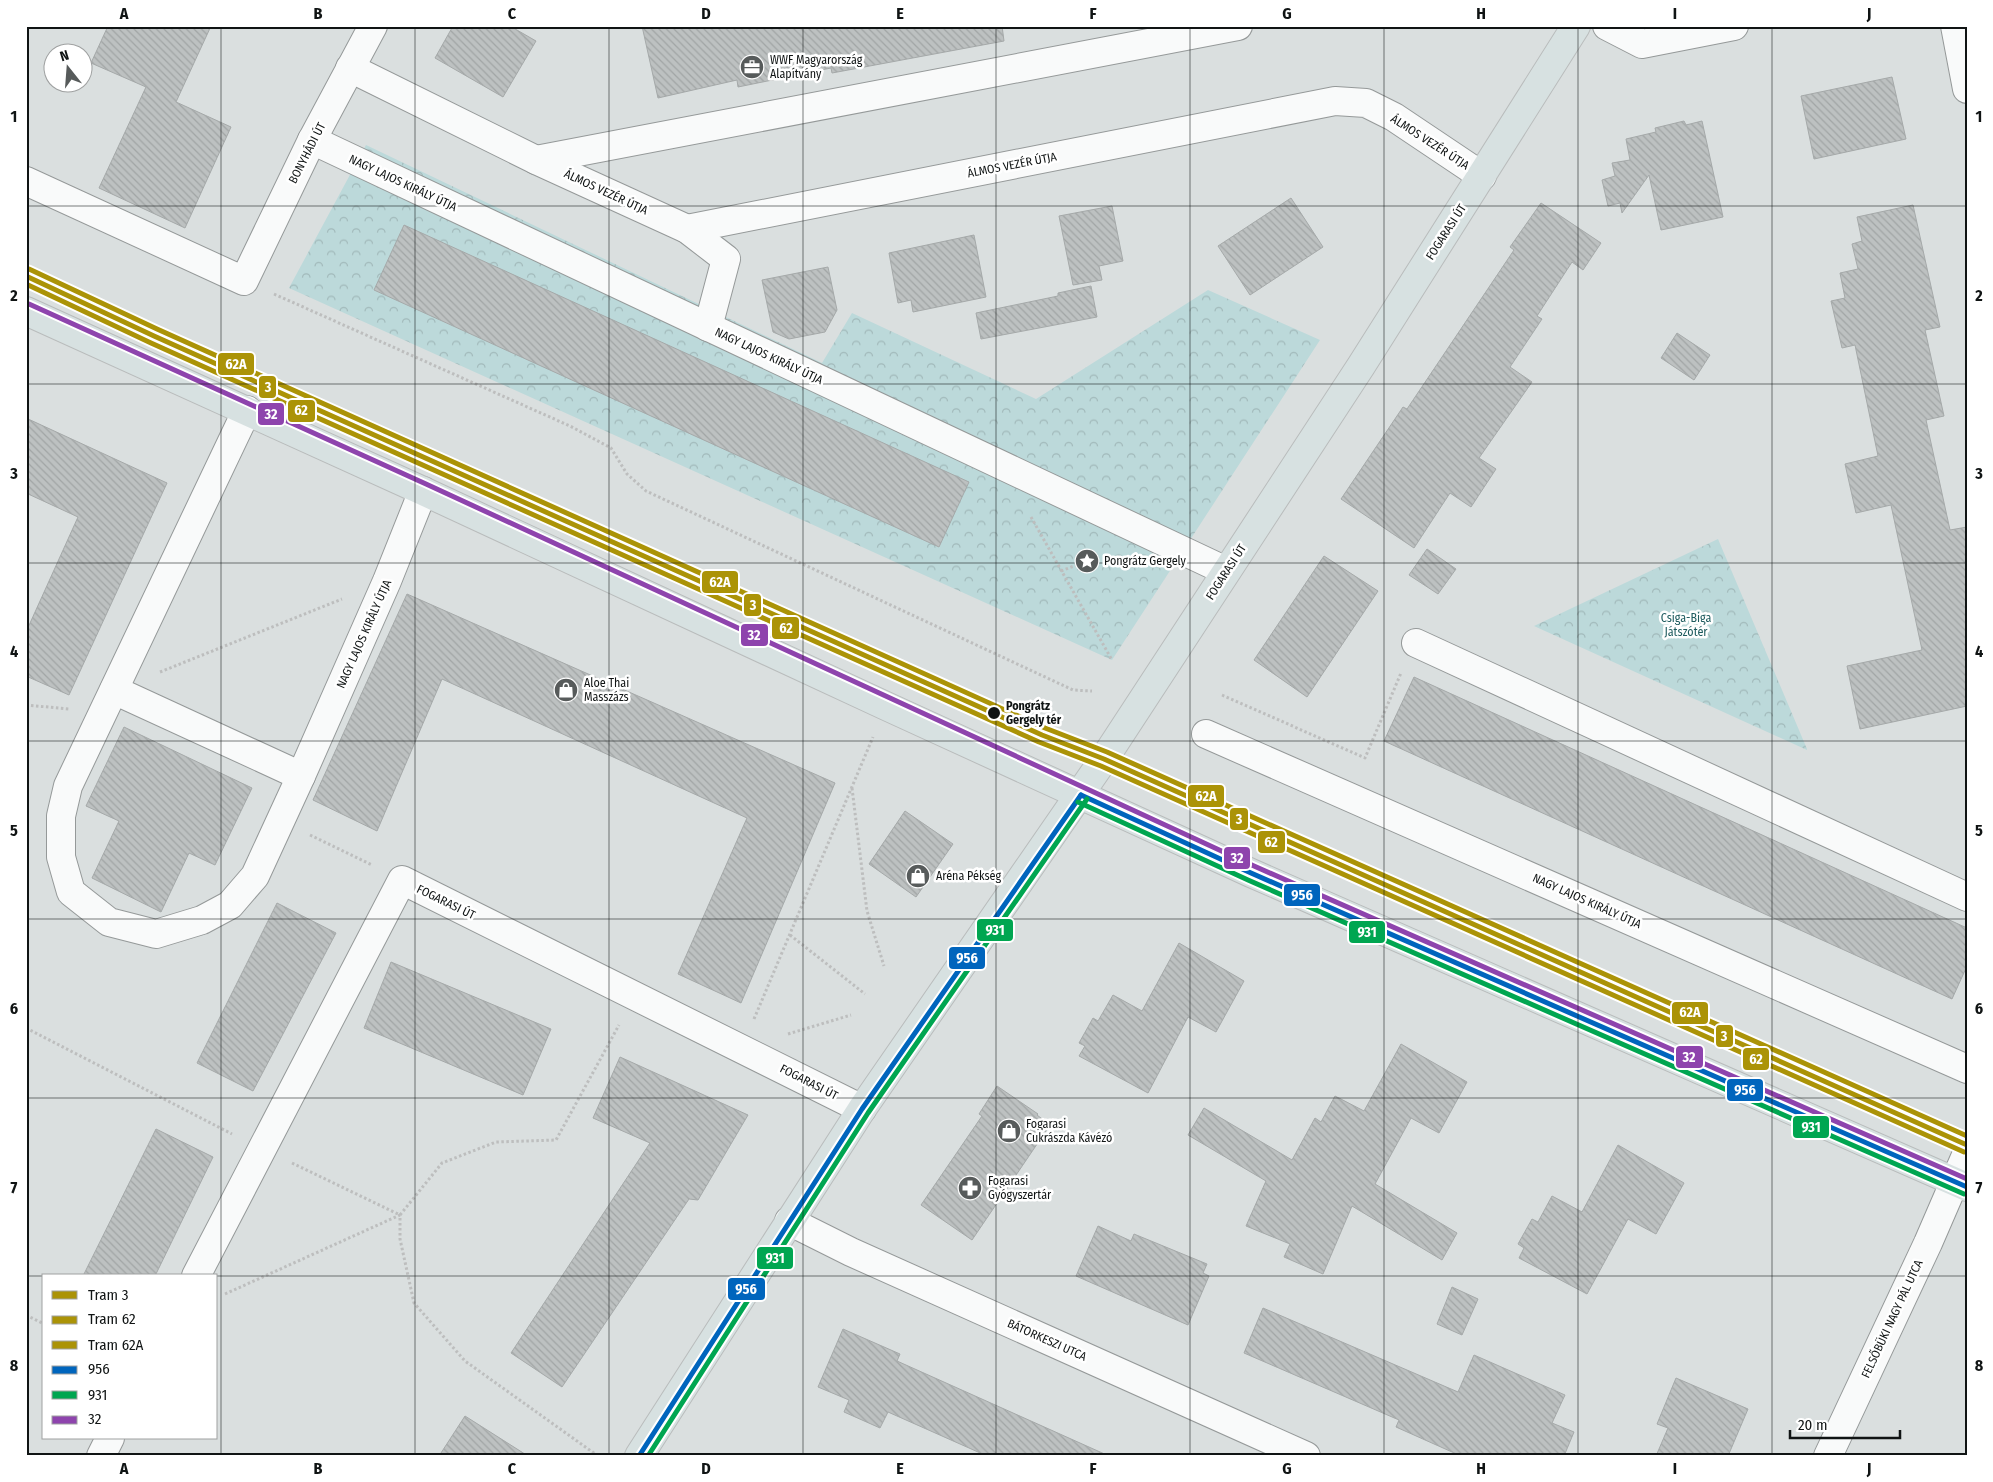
<svg xmlns="http://www.w3.org/2000/svg" width="1993" height="1482" font-family="'Fira Sans Condensed',sans-serif">
	<style>
		.park { fill: url(#park-crowns) }
		.building { fill: url(#building-back-hatch); stroke: #a5a9a9 }
		.lines { fill: none; stroke-linecap: round; stroke-linejoin: round }
		.minor-casing { stroke: #959999; stroke-width: 30 }
		.major-casing { stroke: #b9bcbc; stroke-width: 30 }
		.path { stroke: #bdbebe; stroke-width: 3; stroke-dasharray: 2.5 2.5; stroke-linecap: butt }
		.minor { stroke: #f9fafa; stroke-width: 28 }
		.major { stroke: #d7e1e1; stroke-width: 28 }
		.bus-1-casing { stroke: #fff; stroke-width: 9 }
		.bus-2-casing { stroke: #fff; stroke-width: 9 }
		.bus-3-casing { stroke: #fff; stroke-width: 9 }
		.bus-1 { stroke: #0065bd; stroke-width: 5 }
		.bus-2 { stroke: #00a651; stroke-width: 5 }
		.bus-3 { stroke: #8e44ad; stroke-width: 5 }
		.tram-1-casing { stroke: #fff; stroke-width: 9 }
		.tram-2-casing { stroke: #fff; stroke-width: 9 }
		.tram-3-casing { stroke: #fff; stroke-width: 9 }
		.tram-1 { stroke: #ab9307; stroke-width: 5 }
		.tram-2 { stroke: #ab9307; stroke-width: 5 }
		.tram-3 { stroke: #ab9307; stroke-width: 5 }
		.grid { fill: none; stroke: #101414; stroke-width: 1; stroke-opacity: 0.55 }
		.stop-dot { fill: #101414; stroke: #fff; stroke-width: 2 }
		.labels { text-anchor: middle; stroke-width: 5; stroke-linejoin: round; paint-order: stroke }
		.poi-label { font-size: 12px; fill: #101414; stroke: #fff; text-anchor: start }
		.street-label { font-size: 12px; fill: #101414; stroke: #fff }
		.park-label { font-size: 12px; fill: #1e5b5e; stroke: #fff }
		.stop-label { font-size: 12px; font-weight: bold; fill: #101414; stroke: #fff; text-anchor: start }
		.line-badge { stroke: #fff; stroke-width: 2 }
		.badge-label { font-size: 14px; text-anchor: middle; font-weight: bold; fill: #fff }
		.neatline { fill: none; stroke: #101414; stroke-width: 2 }
		.grid-label { font-size: 16px; text-anchor: middle; font-weight: bold; fill: #101414 }
	</style>
	<defs>
		<pattern id="park-crowns" width="20" height="18" patternUnits="userSpaceOnUse" patternTransform="scale(1.25)"><rect width="20" height="18" fill="#bcd9da"/><path d="M2 6a3 3 0 1 1 6 0M12 15a3 3 0 1 1 6 0" fill="none" stroke="#a1b9ba"/></pattern>
		<pattern id="building-back-hatch" width="6" height="6" patternUnits="userSpaceOnUse" patternTransform="scale(1.25)"><rect width="6" height="6" fill="#bdc1c1"/><path d="M-1 5l2 2M0 0l6 6M5-1l2 2" fill="none" stroke="#a1a5a5"/></pattern>
	</defs>
	<rect width="100%" height="100%" fill="#dadfdf"/>
	<!-- park -->
	<g class="park">
		<path d="M366,145l456,218 30,-50 184,86 172,-109 112,50 -208,320 -823,-372z"/>
		<path d="M1718,539l89,210v1l-273,-124z"/>
	</g>
	<!-- building -->
	<g class="building">
		<path d="M108,26h103l-35,76 55,25 -46,101 -86,-40 47,-101 -55,-24z"/>
		<path d="M453,26h57l26,15 -33,56 -68,-39z"/>
		<path d="M642,26h360l2,15 -172,32 -1,-5 -93,19 -1,-7 -79,18z"/>
		<path d="M1892,77l14,62 -92,20 -13,-63z"/>
		<path d="M1684,121l2,4 16,-4 21,96 -62,13 -12,-55 -27,38 -2,-10 -12,3 -6,-26 13,-4 -3,-13 18,-3 -4,-21 30,-7 -1,-4z"/>
		<path d="M1291,198l32,49 -73,48 -32,-49z"/>
		<path d="M1541,203l60,40 -18,27 -11,-8 -35,54 5,3 -32,48 22,15 -53,76 17,11 -25,38 -21,-14 -36,55 -73,-49 62,-92 4,2 107,-159 -4,-3z"/>
		<path d="M1913,205l27,122 -15,3 19,86 -18,4 24,110 17,-3v179l-107,23 -13,-63 75,-16 -31,-145 -35,8 -11,-49 33,-8 -23,-111 -13,3 -11,-47 14,-3 -5,-25 18,-4 -6,-25 10,-3 -5,-24z"/>
		<path d="M1112,206l11,55 -24,5 3,14 -29,5 -14,-69z"/>
		<path d="M404,225l565,257 -30,65 -565,-257z"/>
		<path d="M974,235l12,62 -73,15 -2,-12 -13,3 -9,-50z"/>
		<path d="M828,267l9,43 -12,22 -36,7 -16,-7 -11,-52z"/>
		<path d="M1091,286l6,31 -116,22 -5,-26 82,-17v-3z"/>
		<path d="M1677,333l33,22 -16,25 -33,-22z"/>
		<path d="M26,418l141,65 -98,212 -43,-19v-44l52,-115 -52,-24z"/>
		<path d="M1427,549l29,20 -18,25 -29,-19z"/>
		<path d="M1324,556l54,35 -71,106 -53,-37z"/>
		<path d="M407,594l428,189 -94,220 -63,-29 69,-156 -305,-139 -65,152 -64,-31z"/>
		<path d="M1414,677l553,251v38l-15,33 -568,-258z"/>
		<path d="M124,727l128,61 -37,77 -26,-12 -28,59 -69,-34 27,-57 -33,-15z"/>
		<path d="M905,811l48,33 -37,53 -47,-33z"/>
		<path d="M277,903l59,30 -83,158 -56,-28z"/>
		<path d="M1179,943l65,38 -28,51 -28,-15 -40,76 -69,-37 6,-10 -6,-3 14,-25 5,3 15,-26 29,16z"/>
		<path d="M391,962l160,67 -28,66 -159,-67z"/>
		<path d="M1401,1044l66,38 -28,51 -28,-15 -36,66 82,49 -15,27 -90,-54 -29,68 -39,-17 6,-13 -44,-18 20,-45 -78,-46 16,-27 88,52 23,-42 6,4 14,-26 29,15z"/>
		<path d="M620,1057l128,58 -50,85 -9,-1 -127,188 -51,-34 139,-210 -57,-25z"/>
		<path d="M997,1086l41,28 -1,1 13,10 -78,115 -51,-35 61,-89 -3,-2z"/>
		<path d="M156,1129l57,28 -58,119h-72z"/>
		<path d="M1618,1145l66,38 -28,51 -28,-15 -41,75 -68,-36 5,-10 -6,-4 14,-25 6,3 14,-26 30,16z"/>
		<path d="M1098,1226l33,15 3,-7 73,30 -4,9 6,3 -21,49 -112,-49z"/>
		<path d="M1452,1287l26,12 -16,36 -25,-11z"/>
		<path d="M1263,1308l195,84 16,-37 91,40 -13,28 22,9 -10,24h-103l-65,-29 3,-7 -155,-67z"/>
		<path d="M843,1329l57,25 -3,7 212,95h-122l-99,-44 -8,16 -36,-16 5,-12 -31,-13z"/>
		<path d="M1676,1378l72,31 -20,47h-72l12,-28 -11,-4z"/>
		<path d="M465,1416l63,40h-89z"/>
	</g>
	<g class="lines">
		<!-- minor casing -->
		<g class="minor-casing">
			<g id="minor">
				<path d="M1607,26l35,18 92,-18"/>
				<path d="M1955,26l12,63"/>
				<path d="M350,68l186,92 151,69 39,30 -18,68"/>
				<path d="M312,140l914,431"/>
				<path d="M536,160l702,-134"/>
				<path d="M26,181l218,100 68,-141 61,-114"/>
				<path d="M687,229l648,-128 31,2 28,14 88,59"/>
				<path d="M247,410l-179,376 -7,30v41l10,35 38,30 47,12 46,-14 28,-15 25,-29 46,-100 86,-195 36,-90"/>
				<path d="M1416,643l551,254"/>
				<path d="M114,690l187,86"/>
				<path d="M1206,734l761,335"/>
				<path d="M789,1221l62,31 455,204"/>
				<path d="M196,1276l206,-396 460,229"/>
				<path d="M101,1456l9,-18"/>
				<path d="M1828,1456l100,-213 39,-90"/>
			</g>
		</g>
		<!-- major casing -->
		<g class="major-casing">
			<g id="major">
				<path d="M26,311l397,180 463,215 365,167 716,314"/>
				<path d="M639,1456l223,-347 242,-350 257,-393 215,-340"/>
			</g>
		</g>
		<!-- path -->
		<g class="path">
			<path d="M274,294l296,132 41,22 16,26 19,17 427,199 19,1"/>
			<path d="M1031,517l81,143"/>
			<path d="M1061,571l26,-10"/>
			<path d="M160,672l182,-73"/>
			<path d="M1222,695l143,63 36,-85"/>
			<path d="M26,705l43,4"/>
			<path d="M852,788l15,123 17,55"/>
			<path d="M310,835l62,30"/>
			<path d="M790,935l75,59"/>
			<path d="M754,1019l119,-282"/>
			<path d="M26,1028l206,106"/>
			<path d="M788,1034l63,-19"/>
			<path d="M292,1163l108,52 42,-52 54,-21 60,-2 63,-115"/>
			<path d="M225,1294l175,-79v24l14,64 51,58 133,95"/>
			<path d="M26,1315l18,9"/>
		</g>
		<!-- minor -->
		<use href="#minor" class="minor"/>
		<!-- major -->
		<use href="#major" class="major"/>
		<!-- bus-1 casing -->
		<g class="bus-1-casing">
			<g id="bus-1">
				<path d="M1081,795l170,78 716,314"/>
				<path d="M639,1456l223,-347 219,-314"/>
			</g>
		</g>
		<!-- bus-2 casing -->
		<g class="bus-2-casing">
			<g id="bus-2">
				<path d="M1078,802l170,78 716,314"/>
				<path d="M648,1456l220,-343 219,-314"/>
			</g>
		</g>
		<!-- bus-3 casing -->
		<g class="bus-3-casing">
			<path id="bus-3" d="M29,304l397,180 828,382 713,313"/>
		</g>
		<!-- bus-1 -->
		<use href="#bus-1" class="bus-1"/>
		<!-- bus-2 -->
		<use href="#bus-2" class="bus-2"/>
		<!-- bus-3 -->
		<use href="#bus-3" class="bus-3"/>
		<!-- tram-1 casing -->
		<g class="tram-1-casing">
			<path id="tram-1" d="M26,276l128,60 888,399 62,24 863,386"/>
		</g>
		<!-- tram-2 casing -->
		<g class="tram-2-casing">
			<path id="tram-2" d="M26,284l125,59 888,399 62,24 863,386"/>
		</g>
		<!-- tram-3 casing -->
		<g class="tram-3-casing">
			<path id="tram-3" d="M29,269l128,60 888,399 62,24 860,384"/>
		</g>
		<!-- tram-1 -->
		<use href="#tram-1" class="tram-1"/>
		<!-- tram-2 -->
		<use href="#tram-2" class="tram-2"/>
		<!-- tram-3 -->
		<use href="#tram-3" class="tram-3"/>
	</g>
	<!-- grid -->
	<path class="grid" d="M221,26v1430M415,26v1430M609,26v1430M803,26v1430M996,26v1430M1190,26v1430M1384,26v1430M1578,26v1430M1772,26v1430M26,206h1941M26,384h1941M26,563h1941M26,741h1941M26,919h1941M26,1098h1941M26,1276h18M216,1276h1751"/>
	<!-- icons -->
	<defs>
		<g id="office-disc" transform="scale(1.25)"><circle r="9.5" fill="#575b5b" stroke="#fff"/><path d="M-6-3h4V-5.5h4V-3h4V5H-6ZM-1-4.5V-3h2v-1.5ZM-6 0V1H6V0Z" fill="#fff"/></g>
		<g id="sight-disc" transform="scale(1.25)"><circle r="9.5" fill="#575b5b" stroke="#fff"/><path d="M0-6L1.8-2.2L6-1.7L2.9 1.2L3.7 5.4L0 3.3L-3.7 5.4L-2.9 1.2L-6-1.7L-1.8-2.2Z" fill="#fff"/></g>
		<g id="shop-disc" transform="scale(1.25)"><circle r="9.5" fill="#575b5b" stroke="#fff"/><path d="M-5-2.5h2.3a2.7 3.5 0 0 1 5.4 0H5L5.5 6h-11ZM-1.5-2.5h3a1.5 2.3 0 0 0-3 0Z" fill="#fff"/></g>
		<g id="pharmacy-disc" transform="scale(1.25)"><circle r="9.5" fill="#575b5b" stroke="#fff"/><path d="M-2-6h4v4h4v4h-4v4h-4v-4h-4v-4h4Z" fill="#fff"/></g>
	</defs>
	<g fill-rule="evenodd">
		<use href="#office-disc" x="752" y="67"/>
		<use href="#sight-disc" x="1087" y="561"/>
		<use href="#shop-disc" x="566" y="690"/>
		<use href="#shop-disc" x="918" y="876"/>
		<use href="#shop-disc" x="1009" y="1131"/>
		<use href="#pharmacy-disc" x="970" y="1188"/>
	</g>
	<!-- markers -->
	<circle class="stop-dot" cx="994" cy="713" r="7"/>
	<g class="labels">
		<!-- poi labels -->
		<g class="poi-label">
			<text x="770" y="64">WWF Magyarország<tspan x="770" dy="14">Alapítvány</tspan></text>
			<text x="1104" y="565">Pongrátz Gergely</text>
			<text x="584" y="687">Aloe Thai<tspan x="584" dy="14">Masszázs</tspan></text>
			<text x="936" y="880">Aréna Pékség</text>
			<text x="1026" y="1128">Fogarasi<tspan x="1026" dy="14">Cukrászda Kávézó</tspan></text>
			<text x="988" y="1185">Fogarasi<tspan x="988" dy="14">Gyógyszertár</tspan></text>
		</g>
		<!-- street labels -->
		<g class="street-label">
			<text transform="translate(1430 142) rotate(33)" y="4">ÁLMOS VEZÉR ÚTJA</text>
			<text transform="translate(307 153) rotate(-63)" y="4">BONYHÁDI ÚT</text>
			<text transform="translate(1012 165) rotate(-11)" y="4">ÁLMOS VEZÉR ÚTJA</text>
			<text transform="translate(403 183) rotate(25)" y="4">NAGY LAJOS KIRÁLY ÚTJA</text>
			<text transform="translate(606 192) rotate(25)" y="4">ÁLMOS VEZÉR ÚTJA</text>
			<text transform="translate(1446 232) rotate(-57)" y="4">FOGARASI ÚT</text>
			<text transform="translate(769 356) rotate(25)" y="4">NAGY LAJOS KIRÁLY ÚTJA</text>
			<text transform="translate(1226 572) rotate(-57)" y="4">FOGARASI ÚT</text>
			<text transform="translate(364 634) rotate(-66)" y="4">NAGY LAJOS KIRÁLY ÚTJA</text>
			<text transform="translate(1587 901) rotate(24)" y="4">NAGY LAJOS KIRÁLY ÚTJA</text>
			<text transform="translate(446 902) rotate(26)" y="4">FOGARASI ÚT</text>
			<text transform="translate(809 1082) rotate(27)" y="4">FOGARASI ÚT</text>
			<text transform="translate(1892 1319) rotate(-65)" y="4">FELSŐBÜKI NAGY PÁL UTCA</text>
			<text transform="translate(1047 1340) rotate(24)" y="4">BÁTORKESZI UTCA</text>
		</g>
		<!-- park labels -->
		<g class="park-label">
			<text x="1686" y="622">Csiga-Biga<tspan x="1686" dy="14">Játszótér</tspan></text>
		</g>
		<!-- stop labels -->
		<g class="stop-label">
			<text x="1006" y="710">Pongrátz<tspan x="1006" dy="14">Gergely tér</tspan></text>
		</g>
	</g>
	<g class="line-badge">
		<rect x="217" y="352" width="38" height="24" rx="5" fill="#ab9307"/>
		<rect x="258" y="375" width="19" height="24" rx="5" fill="#ab9307"/>
		<rect x="287" y="399" width="29" height="24" rx="5" fill="#ab9307"/>
		<rect x="257" y="402" width="28" height="24" rx="5" fill="#8e44ad"/>
		<rect x="701" y="570" width="38" height="24" rx="5" fill="#ab9307"/>
		<rect x="743" y="593" width="19" height="24" rx="5" fill="#ab9307"/>
		<rect x="771" y="616" width="29" height="24" rx="5" fill="#ab9307"/>
		<rect x="740" y="623" width="29" height="24" rx="5" fill="#8e44ad"/>
		<rect x="1187" y="784" width="38" height="24" rx="5" fill="#ab9307"/>
		<rect x="1229" y="807" width="20" height="24" rx="5" fill="#ab9307"/>
		<rect x="1257" y="830" width="29" height="24" rx="5" fill="#ab9307"/>
		<rect x="1223" y="846" width="28" height="24" rx="5" fill="#8e44ad"/>
		<rect x="1283" y="883" width="38" height="24" rx="5" fill="#0065bd"/>
		<rect x="976" y="918" width="38" height="24" rx="5" fill="#00a651"/>
		<rect x="1348" y="920" width="38" height="24" rx="5" fill="#00a651"/>
		<rect x="948" y="946" width="38" height="24" rx="5" fill="#0065bd"/>
		<rect x="1671" y="1001" width="38" height="24" rx="5" fill="#ab9307"/>
		<rect x="1715" y="1024" width="19" height="24" rx="5" fill="#ab9307"/>
		<rect x="1675" y="1045" width="29" height="24" rx="5" fill="#8e44ad"/>
		<rect x="1742" y="1047" width="28" height="24" rx="5" fill="#ab9307"/>
		<rect x="1726" y="1078" width="38" height="24" rx="5" fill="#0065bd"/>
		<rect x="1792" y="1115" width="38" height="24" rx="5" fill="#00a651"/>
		<rect x="756" y="1246" width="38" height="24" rx="5" fill="#00a651"/>
		<rect x="727" y="1277" width="39" height="24" rx="5" fill="#0065bd"/>
	</g>
	<g class="badge-label">
		<text x="236" y="369">62A</text>
		<text x="268" y="392">3</text>
		<text x="301" y="415">62</text>
		<text x="271" y="419">32</text>
		<text x="720" y="587">62A</text>
		<text x="753" y="610">3</text>
		<text x="786" y="633">62</text>
		<text x="754" y="640">32</text>
		<text x="1206" y="801">62A</text>
		<text x="1239" y="824">3</text>
		<text x="1271" y="847">62</text>
		<text x="1237" y="863">32</text>
		<text x="1302" y="900">956</text>
		<text x="995" y="935">931</text>
		<text x="1367" y="937">931</text>
		<text x="967" y="963">956</text>
		<text x="1690" y="1017">62A</text>
		<text x="1724" y="1041">3</text>
		<text x="1689" y="1062">32</text>
		<text x="1756" y="1064">62</text>
		<text x="1745" y="1095">956</text>
		<text x="1811" y="1132">931</text>
		<text x="775" y="1263">931</text>
		<text x="746" y="1294">956</text>
	</g>
	<!-- border -->
	<rect width="1993" height="1482" fill="none" stroke="#ffffff" stroke-width="55"/>
	<!-- legend -->
	<rect x="42" y="1274" width="175" height="165" fill="#ffffff" stroke="#9fa1a1"/>
	<rect x="52" y="1291" width="25" height="8" fill="#ab9307" stroke="#9fa1a1"/>
	<text x="88" y="1300" font-size="15" fill="#101414">Tram 3</text>
	<rect x="52" y="1316" width="25" height="8" fill="#ab9307" stroke="#9fa1a1"/>
	<text x="88" y="1324" font-size="15" fill="#101414">Tram 62</text>
	<rect x="52" y="1341" width="25" height="8" fill="#ab9307" stroke="#9fa1a1"/>
	<text x="88" y="1350" font-size="15" fill="#101414">Tram 62A</text>
	<rect x="52" y="1366" width="25" height="8" fill="#0065bd" stroke="#9fa1a1"/>
	<text x="88" y="1374" font-size="15" fill="#101414">956</text>
	<rect x="52" y="1391" width="25" height="8" fill="#00a651" stroke="#9fa1a1"/>
	<text x="88" y="1400" font-size="15" fill="#101414">931</text>
	<rect x="52" y="1416" width="25" height="8" fill="#8e44ad" stroke="#9fa1a1"/>
	<text x="88" y="1424" font-size="15" fill="#101414">32</text>
	<!-- north arrow -->
	<g transform="translate(68 68) rotate(343)"><circle r="24" fill="#ffffff" stroke="#9fa1a1"/>
	<path d="M0-4L9 19L0 12L-9 19Z" fill="#575b5b"/>
	<text y="-8" font-size="14" font-weight="bold" text-anchor="middle" fill="#101414">N</text>
	</g>
	<!-- scale -->
	<path d="M1790 1430v8h110v-8" fill="none" stroke="#101414" stroke-width="2.5"/>
	<text x="1798" y="1430" font-size="15" fill="#101414" stroke="#ffffff" stroke-width="4" paint-order="stroke">20 m</text>
	<rect x="28" y="28" width="1938" height="1426" class="neatline"/>
	<g class="grid-label">
		<text x="124" y="19">A</text>
		<text x="318" y="19">B</text>
		<text x="512" y="19">C</text>
		<text x="706" y="19">D</text>
		<text x="900" y="19">E</text>
		<text x="1093" y="19">F</text>
		<text x="1287" y="19">G</text>
		<text x="1481" y="19">H</text>
		<text x="1675" y="19">I</text>
		<text x="1869" y="19">J</text>
		<text x="14" y="122">1</text>
		<text x="1979" y="122">1</text>
		<text x="14" y="301">2</text>
		<text x="1979" y="301">2</text>
		<text x="14" y="479">3</text>
		<text x="1979" y="479">3</text>
		<text x="14" y="657">4</text>
		<text x="1979" y="657">4</text>
		<text x="14" y="836">5</text>
		<text x="1979" y="836">5</text>
		<text x="14" y="1014">6</text>
		<text x="1979" y="1014">6</text>
		<text x="14" y="1193">7</text>
		<text x="1979" y="1193">7</text>
		<text x="14" y="1371">8</text>
		<text x="1979" y="1371">8</text>
		<text x="124" y="1474">A</text>
		<text x="318" y="1474">B</text>
		<text x="512" y="1474">C</text>
		<text x="706" y="1474">D</text>
		<text x="900" y="1474">E</text>
		<text x="1093" y="1474">F</text>
		<text x="1287" y="1474">G</text>
		<text x="1481" y="1474">H</text>
		<text x="1675" y="1474">I</text>
		<text x="1869" y="1474">J</text>
	</g>
</svg>
